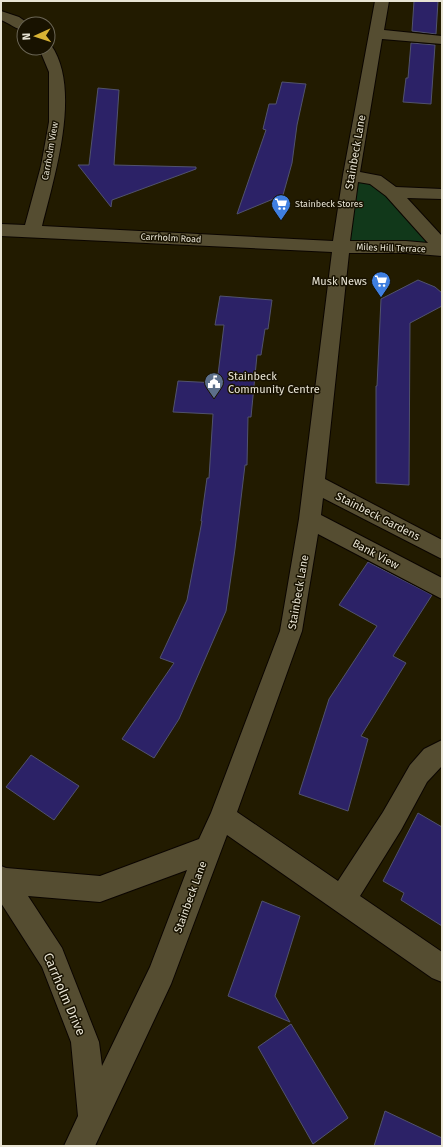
<svg xmlns="http://www.w3.org/2000/svg" width="443" height="1147" font-family="'Fira Sans',sans-serif">
	<style>
		.green { fill: #11381a }
		.building { fill: #2c2267; stroke: #51526d }
		.lines { fill: none; stroke-linecap: round; stroke-linejoin: round }
		.minor-casing { stroke: #0b0500; stroke-width: 2 }
		.minor { fill: #554d31; fill-rule: evenodd }
		.labels { text-anchor: middle; stroke-width: 3; stroke-linejoin: round; paint-order: stroke }
		.far-street-label { font-size: 9px; fill: #e8e4d4; stroke: #181200 }
		.far-poi-label { font-size: 9px; fill: #e8e4d4; stroke: #181200; text-anchor: start }
		.street-label { font-size: 11px; fill: #e8e4d4; stroke: #181200 }
		.poi-label { font-size: 11px; fill: #e8e4d4; stroke: #181200; text-anchor: end }
		.near-street-label { font-size: 13px; fill: #e8e4d4; stroke: #181200 }
	</style>
	<rect width="100%" height="100%" fill="#221b00"/>
	<!-- green -->
	<path class="green" d="M351,175l24,5 67,70 -101,-3z"/>
	<!-- building -->
	<g class="building">
		<path d="M414,1h24l-2,33 -24,-3z"/>
		<path d="M411,43l24,2 -4,59 -28,-2 3,-24h2z"/>
		<path d="M282,82l24,2 -9,41 -5,38 -9,32 -46,19 29,-84 -3,-1 6,-25h7z"/>
		<path d="M98,88l21,2 -5,75 82,2v2l-84,31 -1,7 -33,-42h11z"/>
		<path d="M418,280l17,7 7,6v13l-32,17 -1,162 -33,-2v-97h1l4,-87z"/>
		<path d="M220,296l52,4 -4,29h-3l-4,26h-4l-6,62h-3l-1,48h-2l-10,84 -9,62 -47,108 -25,39 -32,-19 52,-76 -14,-5 27,-58 15,-79h-1l6,-43h2l4,-64 -40,-2 5,-31 39,2 7,-58h-9z"/>
		<path d="M368,562l64,33 -39,61 13,7 -45,73 7,3 -20,72 -49,-17 30,-95 48,-73 -38,-21z"/>
		<path d="M31,755l48,31 -25,34 -48,-33z"/>
		<path d="M418,813l24,14v99l-41,-26 3,-7 -21,-12z"/>
		<path d="M262,901l38,15 -25,80 15,26 -62,-26z"/>
		<path d="M291,1024l57,94 -35,26 -55,-97z"/>
		<path d="M385,1111l57,27v8h-68z"/>
	</g>
	<g class="lines">
		<!-- minor casing -->
		<g class="minor-casing">
			<g id="minor">
				<path d="M375,1h14l-5,29 58,6v8l-60,-5 -22,133 21,4 15,11 46,2v10l-35,-1 35,38v20l-36,-3h-57l-24,226 117,61v19l-119,-61 -2,17 121,63v21l-124,-65 -16,97 -65,181 101,69 45,-69 27,-47 14,-16 18,-9v26l-15,16 -26,48 -41,66 82,56v30l-10,-4 -205,-143 -56,149 -76,162h-31l14,-30 -7,-74 -29,-75 -41,-64v-37l5,2 94,8 99,-37 12,-26 69,-182 19,-112 33,-267 -331,-16v-12l24,1 16,-59 8,-44v-50l-10,-24h9v-4l3,1c31,44 3,133 -9,181l291,15 10,-66zM358,182l12,2 16,12 42,47 -22,-2h-56zM187,870l-37,97 -48,99 -3,-24 -37,-94 -34,-52 72,6z"/>
				<path d="M1,11l18,6 10,7h-5v7c-8,-2 -15,-8 -23,-11z"/>
			</g>
		</g>
		<!-- minor -->
		<use href="#minor" class="minor"/>
	</g>
	<!-- icons -->
	<defs>
		<g id="supermarket-pin" transform="scale(1)"><path d="M0 17L-7.5 6A9.5 9.5 0 1 1 7.5 6Z" fill="#3f7fe0" stroke="#181200"/><path d="M-6-5.5h2.5l.6 2H6L4.5 2H-2.5L-4.4-4H-6ZM-1.5 3.2a1.3 1.3 0 1 0 .1 0ZM3 3.2a1.3 1.3 0 1 0 .1 0Z" fill="#fff"/></g>
		<g id="civic-pin" transform="scale(1)"><path d="M0 17L-7.5 6A9.5 9.5 0 1 1 7.5 6Z" fill="#5c6f8a" stroke="#181200"/><path d="M-.6-6.5H3V-4.5H.6V-3L4-1V1h2V6H-6V1h2V-1L-.6-3ZM-1.2 2.5V6h2.4V2.5Z" fill="#fff"/></g>
	</defs>
	<g fill-rule="evenodd">
		<use href="#supermarket-pin" x="281" y="204"/>
		<use href="#supermarket-pin" x="381" y="281"/>
		<use href="#civic-pin" x="214" y="382"/>
	</g>
	<g class="labels">
		<!-- far-street labels -->
		<g class="far-street-label">
			<text transform="translate(50 151) rotate(-80)" y="3">Carrholm View</text>
			<text transform="translate(171 238) rotate(3)" y="3">Carrholm Road</text>
			<text transform="translate(391 248) rotate(2)" y="3">Miles Hill Terrace</text>
		</g>
		<!-- far-poi labels -->
		<g class="far-poi-label">
			<text x="295" y="207">Stainbeck Stores</text>
		</g>
		<!-- street labels -->
		<g class="street-label">
			<text transform="translate(355 152) rotate(-80)" y="4">Stainbeck Lane</text>
			<text transform="translate(378 516) rotate(27)" y="4">Stainbeck Gardens</text>
			<text transform="translate(376 554) rotate(28)" y="4">Bank View</text>
			<text transform="translate(298 592) rotate(-80)" y="4">Stainbeck Lane</text>
			<text transform="translate(190 897) rotate(-70)" y="4">Stainbeck Lane</text>
		</g>
		<!-- poi labels -->
		<g class="poi-label">
			<text x="367" y="285">Musk News</text>
			<text x="228" y="380" text-anchor="start">Stainbeck<tspan x="228" dy="13">Community Centre</tspan></text>
		</g>
		<!-- near-street labels -->
		<g class="near-street-label">
			<text transform="translate(65 994) rotate(67)" y="5">Carrholm Drive</text>
		</g>
	</g>
	<!-- border -->
	<rect width="443" height="1147" fill="none" stroke="#e8e4d4" stroke-width="4"/>
	<!-- north arrow -->
	<g transform="translate(36 36) rotate(267)"><circle r="19" fill="#181200" stroke="#6b6655"/>
	<path d="M0-3L7 15L0 10L-7 15Z" fill="#d9b334"/>
	<text y="-6" font-size="11" font-weight="bold" text-anchor="middle" fill="#e8e4d4">N</text>
	</g>
</svg>
